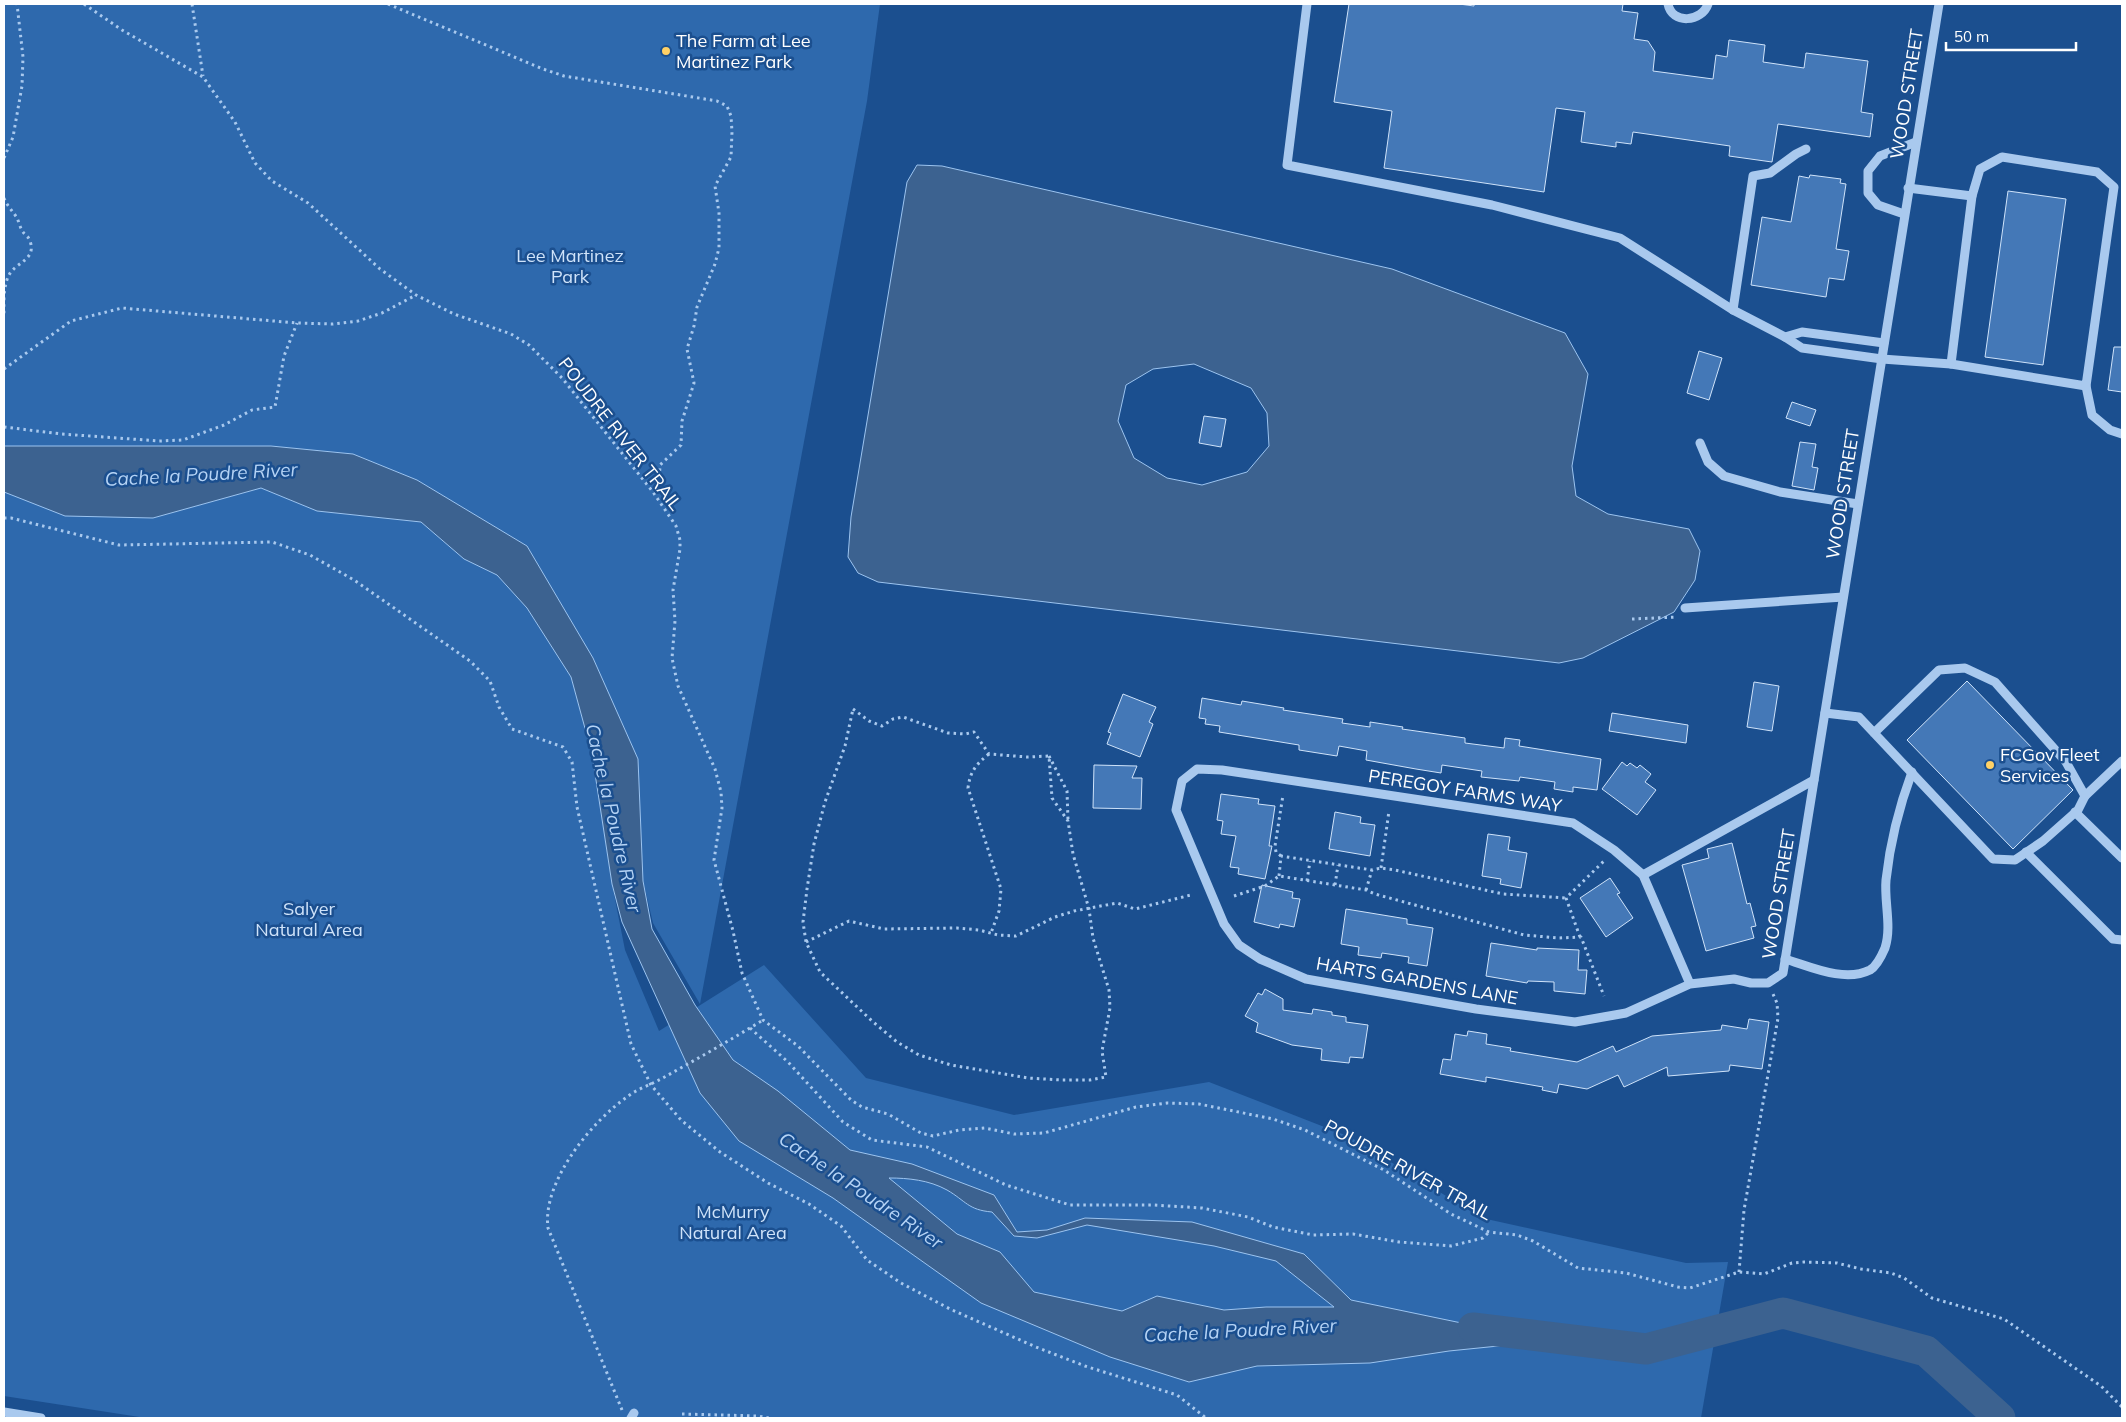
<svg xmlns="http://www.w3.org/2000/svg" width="2126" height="1422" font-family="Mulish,sans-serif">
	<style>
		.green { fill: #2e69ad }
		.water { fill: #3c6290; stroke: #9cc4f0; fill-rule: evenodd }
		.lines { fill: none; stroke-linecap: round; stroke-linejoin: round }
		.river { stroke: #3c6290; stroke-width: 31 }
		.building { fill: #4478b7; stroke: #cfe3fa }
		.path { stroke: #a9c9ee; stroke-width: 3; stroke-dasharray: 2.5 4; stroke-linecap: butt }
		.minor { stroke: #a9c9ee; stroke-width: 9 }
		.poi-dot { fill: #ffd166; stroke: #1b4f8f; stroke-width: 2 }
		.labels { text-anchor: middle; stroke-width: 5; stroke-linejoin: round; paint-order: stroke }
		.poi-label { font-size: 18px; fill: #fff; stroke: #1b4f8f; text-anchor: start }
		.street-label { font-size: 18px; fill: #fff; stroke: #1b4f8f }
		.park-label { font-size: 18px; fill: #cfe3fa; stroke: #1b4f8f }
		.water-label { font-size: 19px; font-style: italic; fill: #b5d3f5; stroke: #1b4f8f }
	</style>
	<rect width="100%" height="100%" fill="#1b4f8f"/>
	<!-- green -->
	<g class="green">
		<path d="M4,4h876l-13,97 -167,903 -47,-81 -10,-42 -5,-122 -111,-213 -110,-66 -64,-26 -82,-8h-267z"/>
		<path d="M261,488l56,23 104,11 43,37 33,16 30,33 44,69 21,76 20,131 13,66 34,81 105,-66 102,113 148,37 195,-33 141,55 132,81 204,45 42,-1 -27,156h-1555l-142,-22v-904l61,23 88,3z"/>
	</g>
	<!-- water -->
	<g class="water">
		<path d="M917,165l25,1 450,103 173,64 23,41 -16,92 4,30 32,18 81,15 11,22 -5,29 -21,32 -91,46 -24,5 -681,-81 -20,-9 -10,-16 3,-40 56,-335zM1194,364l57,24 16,25 2,33 -22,26 -45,13 -35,-7 -33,-20 -16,-37 8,-36 27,-16z"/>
		<path d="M4,446h267l82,8 64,26 110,66 66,112 45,101 5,122 9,48 43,76 38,55 45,31 72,59 62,14 82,31 23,37 30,-2 38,-12 107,4 112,32 47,46 197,41 -99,10 -79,12 -113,3 -68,16 -79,-25 -129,-54 -148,-105 -94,-57 -39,-48 -78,-171 -10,-38 -20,-130 -21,-77 -44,-69 -30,-33 -33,-16 -43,-37 -104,-11 -56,-23 -108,30 -88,-2 -61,-24zM889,1178c19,0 40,2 58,12 19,11 21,20 45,22l22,24 23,2 50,-13 127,21 62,15 58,46h-68l-42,3 -67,-14 -35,15 -88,-19 -34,-40 -43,-18z"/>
	</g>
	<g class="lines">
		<!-- river -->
		<path class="river" d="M1473,1328l173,21 137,-36 143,38 74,67"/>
	</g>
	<!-- building -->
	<g class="building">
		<path d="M1349,4h110l15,2v-2h149l-1,7 16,2 -4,26 14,2 7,11 -2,19 60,8 3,-24 11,2 2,-17 36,5 -2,17 41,6 2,-15 62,8 -7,51 12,2 -3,23 -92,-13 -6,38 -43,-6 1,-10 -97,-14 -2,12 -15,-2v5l-35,-5 4,-30 -29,-4 -12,84 -160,-24 8,-57 -58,-9z"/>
		<path d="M1810,175l31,4 -1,4 6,1 -10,65 13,2 -5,29 -15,-2 -3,19 -75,-12 11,-68 29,5 8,-46 10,2z"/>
		<path d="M2008,191l58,8 -23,166 -58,-8z"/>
		<path d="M2114,347h8v45l-14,-2z"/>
		<path d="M1699,351l23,7 -13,42 -22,-7z"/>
		<path d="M1792,402l24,8 -6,16 -24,-8z"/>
		<path d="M1204,416l22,3 -5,28 -22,-4z"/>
		<path d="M1800,442l16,2 -4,23 6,1 -4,22 -22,-4z"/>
		<path d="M1967,681l106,109 -60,59 -106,-109z"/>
		<path d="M1754,682l25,4 -7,45 -25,-4z"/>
		<path d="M1123,694l33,13 -7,15 4,2 -13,33 -33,-13 4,-11 -3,-1z"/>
		<path d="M1202,698l39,7 1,-4 42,7 -1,2 60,9 -1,4 28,4v-5l33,5 -1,2 63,9v5l39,5 1,-10 15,2 -1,6 82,13 -4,31 -24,-3v5l-19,-3 1,-7 -35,-5 -1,4 -38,-4 1,-6 -40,-6 -1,8 -25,-4 -50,-9 1,-9 -28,-5 -2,10 -38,-6v-5l-80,-13 1,-6 -15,-2 1,-5 -7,-1z"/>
		<path d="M1612,713l76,12 -2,18 -77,-12z"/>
		<path d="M1622,762l5,4 3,-3 7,5 3,-3 11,9 -6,8 11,8 -19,25 -35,-26z"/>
		<path d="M1094,765l43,1 -5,12h10l-1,31 -48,-1z"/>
		<path d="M1221,794l38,5 -1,5 17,2 -6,40h3l-7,33 -27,-5 1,-6 -9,-1 6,-31 -15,-2 2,-13 -6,-1z"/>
		<path d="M1335,812l26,5 -1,6 15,2 -5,31 -41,-7z"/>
		<path d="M1488,834l22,3 -2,13 19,3 -6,35 -21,-4 1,-5 -19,-3z"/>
		<path d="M1732,843l15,61 3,-1 6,23 -5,1 3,11 -48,13 -24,-86 27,-7 -2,-9z"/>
		<path d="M1610,878l10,15 -3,1 16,24 -27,19 -26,-39z"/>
		<path d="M1262,885l31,7 -1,6 8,1 -6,28 -14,-3 -1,4 -25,-6z"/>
		<path d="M1346,909l61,10v5l26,4 -6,38 -19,-3 1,-6 -27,-4 -1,5 -23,-3 1,-8 -18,-3z"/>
		<path d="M1491,943l46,7v-2l42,2 -1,20h9l-2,24 -31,-3v-9l-26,-1 -1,2 -41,-7z"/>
		<path d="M1265,989l18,10v11l29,4 1,-5 19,3v3l14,2v5l22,3 -5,33 -13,-1 -1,6 -28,-3 1,-11 -30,-4 -36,-13 2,-9 -13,-7 13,-23 4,2z"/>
		<path d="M1749,1019l20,3 -7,47 -32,-4 -1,6 -61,5 -1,-9 -43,20 -6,-12 -31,14 -28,-5 -2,9 -15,-3 1,-3 -57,-10v5l-46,-8 3,-15 8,1 4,-26 12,2 1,-5 19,3 -1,10 25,4 -1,3 67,11 36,-16 3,6 36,-16 69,-6 1,-5 25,4z"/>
	</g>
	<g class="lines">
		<!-- path -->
		<g class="path">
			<path d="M84,4l38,26 81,47 32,45 20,41 17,18 36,22 72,66 36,26 38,19 57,20 18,11 33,33 91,114 23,34 4,14v9l-7,41 2,31 -3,37 6,28 37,83 6,23 1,16 -8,52 19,71 9,42 21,47 35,26 53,54 11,7 26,7 33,19 12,3 26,-6 26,-2 29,6 30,-1 92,-26 31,-4 32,1 74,15 32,11 79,40 67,44 38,18 28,3 16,6 45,27 48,5 52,14 12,1 49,-16 25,2 28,-11 12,-1 33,1 24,6 30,4 13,5 28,20 72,21 97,67 21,21"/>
			<path d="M192,4l11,72"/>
			<path d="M388,4l155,65 21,7 153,25 10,5 4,10 1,16 -1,25 -16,29 4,27v35l-4,16 -18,43 -3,19 -7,23 7,34 -12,38 -1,24 -21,20 -1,19 -6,8"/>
			<path d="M4,158l9,-21 9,-51 1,-29 -6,-53"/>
			<path d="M4,198c3,8 8,12 13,20 2,4 3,10 6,14 2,3 6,5 7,9 7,20 -16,21 -22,36 -5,12 -4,27 -4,39"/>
			<path d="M4,369l67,-48 51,-13 175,15 36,1 25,-3 24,-8 34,-18"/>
			<path d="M4,427l58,7 97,7 24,-1 41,-15 28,-15 23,-3 9,-51 13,-33"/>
			<path d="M4,518h7l108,27 153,-3 38,13 44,25 116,81 20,20 9,26 13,22 51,18 9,15 5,45 54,237 20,41 30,35 39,32 48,31 41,21 32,22 26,34 34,23 49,26 86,38 49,19 92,29 29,23"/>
			<path d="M1632,619l45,-2"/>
			<path d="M853,709l16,12 13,5 11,-7 10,-2 45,16 17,1 9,-2 15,22 38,3 22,-1 3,42 16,23 5,33 16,55 4,29 16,52 1,18 -8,43 4,26 -16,3h-29l-33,-2 -77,-13 -32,-10 -22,-13 -25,-21 -52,-49 -14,-30 -3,-20 4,-33 7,-45 11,-42 20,-56z"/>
			<path d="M989,754c-13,10 -19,18 -21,34l33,101 -2,22 -8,22"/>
			<path d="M1049,756l18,35 1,29"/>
			<path d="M1281,856l-5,-4 -1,-6 8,-51"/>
			<path d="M1381,868l8,-57"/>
			<path d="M1279,876l2,-20 91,14 9,-2 14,2 108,24 63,4"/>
			<path d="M1307,881l3,-20"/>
			<path d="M1335,885l3,-20"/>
			<path d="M1366,890l6,-20"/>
			<path d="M1234,896l31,-10 14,-10 87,14 9,4 149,41 35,3 22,-1 23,59"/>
			<path d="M1580,937l-14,-39 39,-38"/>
			<path d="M806,942l43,-21 35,8 73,-1 22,2 19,5 18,1 39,-19 19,-6 43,-8 18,6 56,-14"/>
			<path d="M750,1028l38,34 55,60 29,18 55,7 79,38 64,20h83l49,3 46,9 25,10 40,8 40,-1 46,8 52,4 32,-8 6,-6"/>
			<path d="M1739,1272l5,-62 34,-192 -1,-15 -4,-9"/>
			<path d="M622,1410l-74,-182c-6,-46 43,-106 79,-131 10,-8 23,-12 34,-18 34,-19 68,-38 102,-59"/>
			<path d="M682,1414l76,2 11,2"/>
		</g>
		<!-- minor -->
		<g class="minor">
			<path d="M1307,4l-20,161 205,40 128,33 113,72 52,27"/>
			<path d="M1668,4c4,21 34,18 40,0"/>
			<path d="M1904,214l-26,-9 -10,-12v-22l12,-15 36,-14"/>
			<path d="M1733,310l20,-134 17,-3 26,-19 10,-5"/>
			<path d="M1884,343l-82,-11 -17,5 17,11 80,11 69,5 135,22 28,-199 -17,-15 -95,-15 -22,12 -8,27 -64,-8"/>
			<path d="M1951,364l21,-168"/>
			<path d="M2086,386l6,29 18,15 12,4"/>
			<path d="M1700,443l8,19 16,14 56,16 78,12"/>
			<path d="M1685,608l158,-11"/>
			<path d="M1825,713l34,4 134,142 22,1 28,-19 35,-31 7,-14 -19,-34 -71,-80 -30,-14 -26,2 -65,63"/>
			<path d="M2085,796l37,-35"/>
			<path d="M2075,812l47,46"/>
			<path d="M2026,852l87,87 9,1"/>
			<path d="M1643,875l171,-95"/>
			<path d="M1785,959c24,7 59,24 85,11 7,-4 12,-15 15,-22 7,-22 -1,-46 1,-68 4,-37 13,-73 26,-108"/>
			<path d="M1690,984l-47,-109 -29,-25 -41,-27 -351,-53 -25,-1 -15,12 -6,29 48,114 15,21 21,14 46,20 170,30 99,13 51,-9 64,-29 44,-5 17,4h17l15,-10 156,-969"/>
			<path d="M4,1412l37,6"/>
			<path d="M631,1418l3,-5"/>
		</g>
	</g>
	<!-- markers -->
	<g class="poi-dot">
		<circle cx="666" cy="51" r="5"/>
		<circle cx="1990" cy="765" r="5"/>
	</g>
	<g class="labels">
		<!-- poi labels -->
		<g class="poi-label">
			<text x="676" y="47">The Farm at Lee<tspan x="676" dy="21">Martinez Park</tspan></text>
			<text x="2000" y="761">FCGov Fleet<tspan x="2000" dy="21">Services</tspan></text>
		</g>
		<!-- street labels -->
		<g class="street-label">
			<text transform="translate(1907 94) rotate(-81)" y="6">WOOD STREET</text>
			<text transform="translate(620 434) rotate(52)" y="6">POUDRE RIVER TRAIL</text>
			<text transform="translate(1843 494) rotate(-81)" y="6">WOOD STREET</text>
			<text transform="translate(1465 791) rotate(9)" y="6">PEREGOY FARMS WAY</text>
			<text transform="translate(1779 894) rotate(-81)" y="6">WOOD STREET</text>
			<text transform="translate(1417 981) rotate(10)" y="6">HARTS GARDENS LANE</text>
			<text transform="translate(1408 1170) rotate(29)" y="6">POUDRE RIVER TRAIL</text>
		</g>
		<!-- park labels -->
		<g class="park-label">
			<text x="570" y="262">Lee Martinez<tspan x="570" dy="21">Park</tspan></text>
			<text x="309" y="915">Salyer<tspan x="309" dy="21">Natural Area</tspan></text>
			<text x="733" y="1218">McMurry<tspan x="733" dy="21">Natural Area</tspan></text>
		</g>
		<!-- water labels -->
		<g class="water-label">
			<text transform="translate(201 474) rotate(-3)" y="7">Cache la Poudre River</text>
			<text transform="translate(614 818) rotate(77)" y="7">Cache la Poudre River</text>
			<text transform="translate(861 1190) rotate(34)" y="7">Cache la Poudre River</text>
			<text transform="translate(1240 1330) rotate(-3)" y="7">Cache la Poudre River</text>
		</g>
	</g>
	<!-- border -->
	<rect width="2126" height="1422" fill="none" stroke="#ffffff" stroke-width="10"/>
	<!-- scale -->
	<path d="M1946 42v8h130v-8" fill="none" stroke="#ffffff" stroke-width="2.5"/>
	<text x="1954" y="42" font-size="15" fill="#ffffff" stroke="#1b4f8f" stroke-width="4" paint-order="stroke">50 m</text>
</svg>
